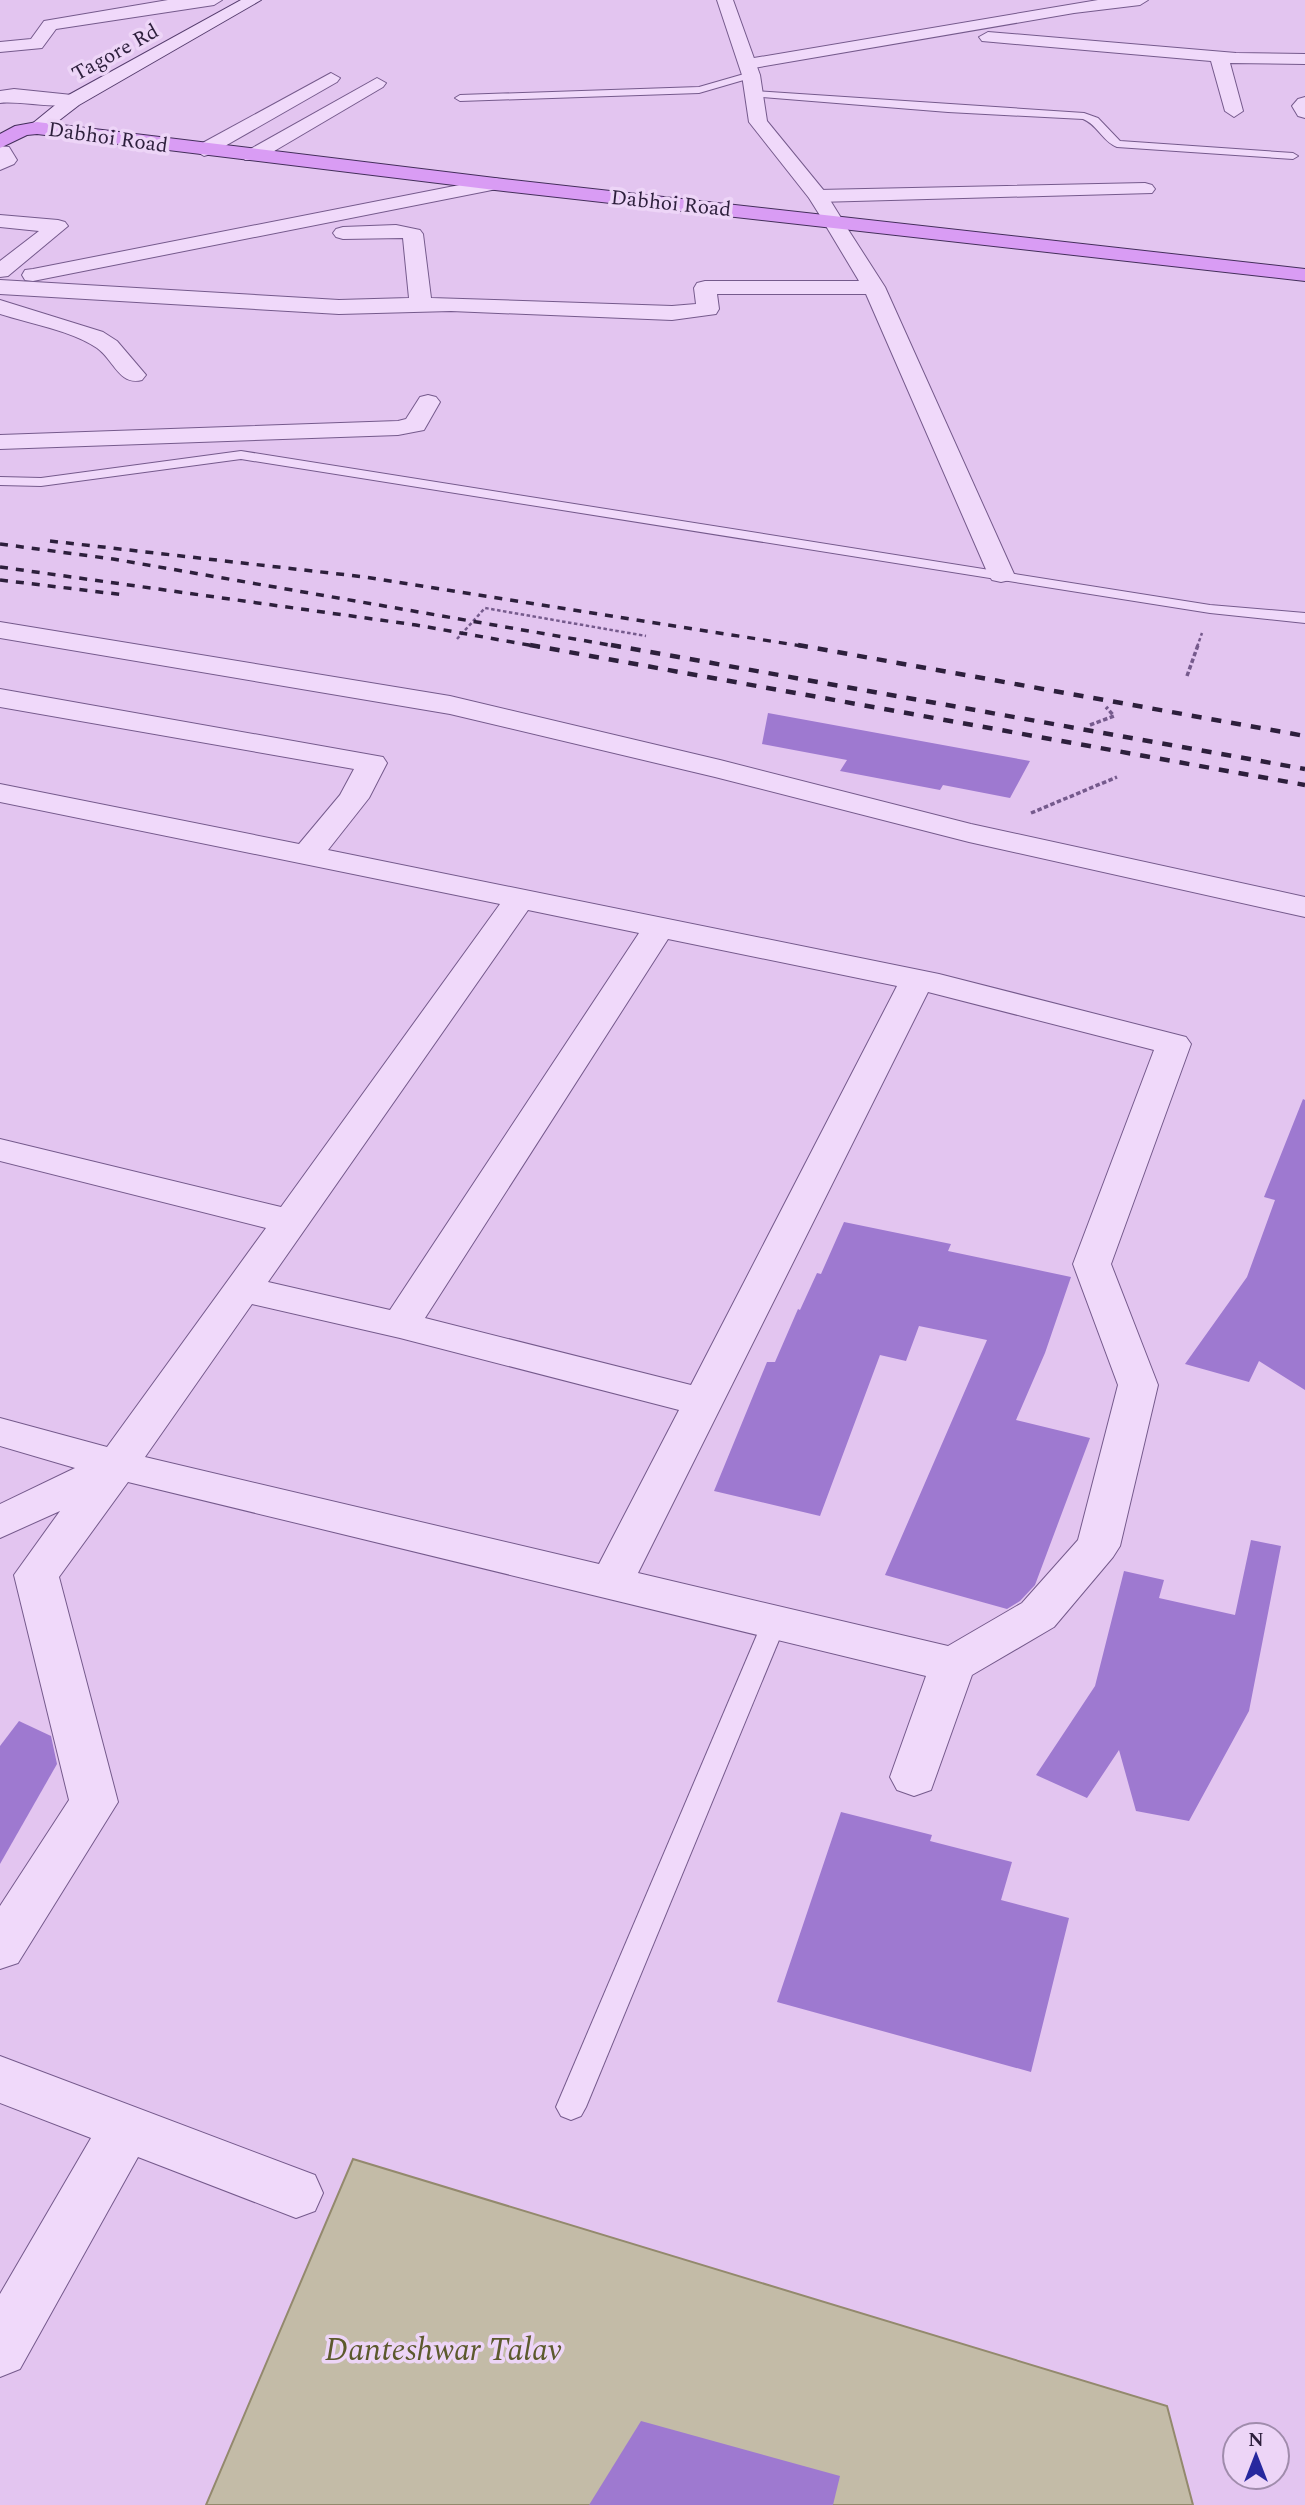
<svg xmlns="http://www.w3.org/2000/svg" width="1305" height="2505" font-family="Spectral,serif">
	<style>
		.water { fill: #c3bba7; stroke: #93896d; stroke-width: 2 }
		.building { fill: #9e79d0 }
		.lines { fill: none; stroke-linecap: round; stroke-linejoin: round }
		.service-casing { stroke: #755a8c; stroke-width: 2 }
		.minor-casing { stroke: #755a8c; stroke-width: 2 }
		.tertiary-casing { stroke: #755a8c; stroke-width: 2 }
		.secondary-casing { stroke: #563d6e; stroke-width: 2 }
		.primary-casing { stroke: #432e5a; stroke-width: 2 }
		.path-far1 { stroke: #755a8c; stroke-width: 2.5; stroke-dasharray: 3.5 2.5; stroke-linecap: butt }
		.path { stroke: #755a8c; stroke-width: 3.5; stroke-dasharray: 4.5 2.5; stroke-linecap: butt }
		.service { fill: #f0d9fa; fill-rule: evenodd }
		.minor { fill: #f0d9fa; fill-rule: evenodd }
		.tertiary { fill: #f0d9fa; fill-rule: evenodd }
		.secondary { fill: #f0d9fa; fill-rule: evenodd }
		.primary { fill: #d99cf4; fill-rule: evenodd }
		.rail-far1 { stroke: #2d1f3c; stroke-width: 3.5; stroke-dasharray: 8 8; stroke-linecap: butt }
		.rail { stroke: #2d1f3c; stroke-width: 4.5; stroke-dasharray: 10 10; stroke-linecap: butt }
		.labels { text-anchor: middle; stroke-width: 7; stroke-linejoin: round; paint-order: stroke }
		.far-street-label { font-size: 21px; fill: #2d1f3c; stroke: #edd5f7 }
		.near-water-label { font-size: 32px; font-style: italic; fill: #5c592d; stroke: #edd5f7 }
	</style>
	<rect width="100%" height="100%" fill="#e3c5f0"/>
	<!-- water -->
	<path class="water" d="M353,2159l814,247 26,99h-987z"/>
	<!-- building -->
	<g class="building">
		<path d="M768,713l262,48 -20,37 -67,-13 -3,5 -100,-19 7,-11 -85,-16z"/>
		<path d="M1303,1099l2,1v290l-46,-29 -10,21 -64,-18 62,-87 28,-77 -11,-3z"/>
		<path d="M844,1222l107,22 -3,7 123,26 -26,76 -29,67 74,18 -55,147 -15,16 -13,8 -122,-34 102,-235 -68,-14 -13,35 -26,-6 -60,161 -106,-25 53,-129h8l23,-53 2,1 17,-37 4,1z"/>
		<path d="M1251,1540l30,6 -32,165 -60,110 -53,-10 -17,-61 -32,48 -51,-23 59,-89 29,-115 40,9 -5,18 76,17z"/>
		<path d="M19,1721l32,15 6,28 -57,100v-118z"/>
		<path d="M841,1812l91,23 -2,6 82,21 -11,38 68,18 -38,154 -254,-70z"/>
		<path d="M641,2421l199,55 -7,29h-244z"/>
	</g>
	<g class="lines">
		<!-- service casing -->
		<g class="service-casing">
			<g id="service">
				<path d="M751,72l3,1v4l-55,16 -239,8 -5,-3 5,-3 239,-8z"/>
				<path d="M754,91l330,22 14,5 22,23 173,12 5,3 -5,3 -176,-12c-15,-6 -19,-22 -34,-28l-135,-7 -198,-16v-4z"/>
				<path d="M241,451l969,154 95,8v10l-95,-10 -969,-154 -200,27 -41,-1v-8l41,1z"/>
				<path d="M774,1614l9,3 3,6 -200,484 -5,9 -10,4 -10,-4 -5,-9 206,-484 3,-6z"/>
			</g>
		</g>
		<!-- minor casing -->
		<g class="minor-casing">
			<g id="minor">
				<path d="M168,0h54l-8,5 -158,24 -14,19 -42,4v-10l31,-3 13,-18z"/>
				<path d="M1098,0h50l-8,5 -66,8 -326,56 -9,-5 9,-5z"/>
				<path d="M988,32l248,21 69,1v10l-75,-1 13,48 -9,6 -9,-6 -14,-50 -229,-20 -3,-4z"/>
				<path d="M331,73l9,5 -3,4 -126,72 -7,2 -10,-6 3,-4z"/>
				<path d="M377,78l9,5 -3,4 -124,73h-14l-3,-4 3,-4z"/>
				<path d="M14,89l58,6 9,6c-9,11 -63,-1 -81,2v-12z"/>
				<path d="M1305,97v21l-7,-2 -6,-10 6,-7z"/>
				<path d="M0,146l9,1 8,13 -3,4 -14,6z"/>
				<path d="M495,178l7,2 3,4 -3,4 -469,93 -8,-1 -3,-5 3,-5 8,-1z"/>
				<path d="M1145,183l7,2 3,4 -3,4 -334,9 -7,-2 -3,-4 3,-4 7,-2z"/>
				<path d="M0,215l58,5 7,2 3,4 -60,50 -8,1v-16l39,-30 -39,-4z"/>
				<path d="M833,215l7,2 45,70 129,287 -4,6 -9,2 -9,-2 -4,-6 -122,-280h-149l2,15 -3,5 -44,6 -221,-9 -112,3 -339,-20v-14l339,20 70,-2 -6,-60 -60,1 -7,-2 -3,-4 3,-4 7,-2 53,-2 24,5 3,4 8,64 241,8 24,-2 -2,-16 3,-5 8,-2h154l-36,-60 3,-4z"/>
				<path d="M0,300l103,32 14,9 29,34 -4,5c-23,6 -28,-20 -45,-32 -27,-18 -66,-24 -97,-34z"/>
				<path d="M428,395l8,2 4,5 -16,28 -26,5 -398,14v-14l398,-14 8,-2 14,-22z"/>
				<path d="M0,689l383,68 4,6 -18,35 -41,52 611,124 247,63 5,7 -80,220 47,121 -38,161 -7,11 -59,70 -82,48 -41,115 -17,6 -17,-6 -7,-13 36,-101 -798,-194 -69,95 59,225 -100,161 -18,6v-63l69,-106 -55,-225 46,-64 -60,27v-34l75,-36 -75,-22v-28l107,29 159,-219 -266,-67v-22l281,68 219,-303 -500,-102v-18l299,60 41,-49 14,-26 -354,-62zM528,910l111,23 -249,377 -122,-28zM668,939l229,47 -206,399 -266,-67zM928,992l226,58 -81,214 45,121 -40,155 -56,63 -74,43 -310,-73zM252,1304l148,34 279,72 -80,154 -454,-107z"/>
				<path d="M0,2056l315,119 8,18 -8,18 -19,7 -158,-61 -118,212 -20,8v-83l91,-156 -91,-35z"/>
			</g>
		</g>
		<!-- tertiary casing -->
		<g class="tertiary-casing">
			<g id="tertiary">
				<path d="M717,0h16l27,75 7,46 58,71 18,29 -3,4h-14l-17,-27 -60,-76 -7,-47z"/>
				<path d="M0,622l450,74 270,64 251,64 334,73v20l-336,-75 -254,-65 -265,-63 -450,-76z"/>
			</g>
		</g>
		<!-- secondary casing -->
		<g class="secondary-casing">
			<path id="secondary" d="M241,0h20l-182,105 -35,27h-14l-3,-4 38,-31z"/>
		</g>
		<!-- primary casing -->
		<g class="primary-casing">
			<path id="primary" d="M37,122l458,56 810,91v12l-810,-91 -458,-56 -10,1 -27,13v-14l15,-8z"/>
		</g>
		<!-- path-far1 -->
		<g class="path-far1">
			<path d="M457,639l28,-31 161,28"/>
			<path d="M1197,647l5,-14"/>
		</g>
		<!-- path -->
		<g class="path">
			<path d="M1187,676l11,-31"/>
			<path d="M1090,725l24,-9 -8,-9"/>
			<path d="M1031,813l86,-36"/>
		</g>
		<!-- service -->
		<use href="#service" class="service"/>
		<!-- minor -->
		<use href="#minor" class="minor"/>
		<!-- tertiary -->
		<use href="#tertiary" class="tertiary"/>
		<!-- secondary -->
		<use href="#secondary" class="secondary"/>
		<!-- primary -->
		<use href="#primary" class="primary"/>
		<!-- rail-far1 -->
		<g class="rail-far1">
			<path d="M50,541l315,36 443,70"/>
			<path d="M0,544l113,15 508,88"/>
			<path d="M0,567l416,58 124,22"/>
			<path d="M0,580l125,15"/>
		</g>
		<!-- rail -->
		<g class="rail">
			<path d="M530,645l775,140"/>
			<path d="M611,645l694,124"/>
			<path d="M798,645l507,91"/>
		</g>
	</g>
	<g class="labels">
		<!-- far-street labels -->
		<g class="far-street-label">
			<text transform="translate(115 52) rotate(-29)" y="7">Tagore Rd</text>
			<text transform="translate(108 137) rotate(8)" y="7">Dabhoi Road</text>
			<text transform="translate(671 203) rotate(6)" y="7">Dabhoi Road</text>
		</g>
		<!-- near-water labels -->
		<g class="near-water-label">
			<text x="443" y="2360">Danteshwar Talav</text>
		</g>
	</g>
	<!-- north arrow -->
	<g transform="translate(1256 2456)"><circle r="33" fill="#edd5f7" stroke="#a08cac" stroke-width="2"/>
	<path d="M0-5L12 26L0 18L-12 26Z" fill="#27289e"/>
	<text y="-10" font-size="19" font-weight="bold" text-anchor="middle" fill="#2d1f3c">N</text>
	</g>
</svg>
